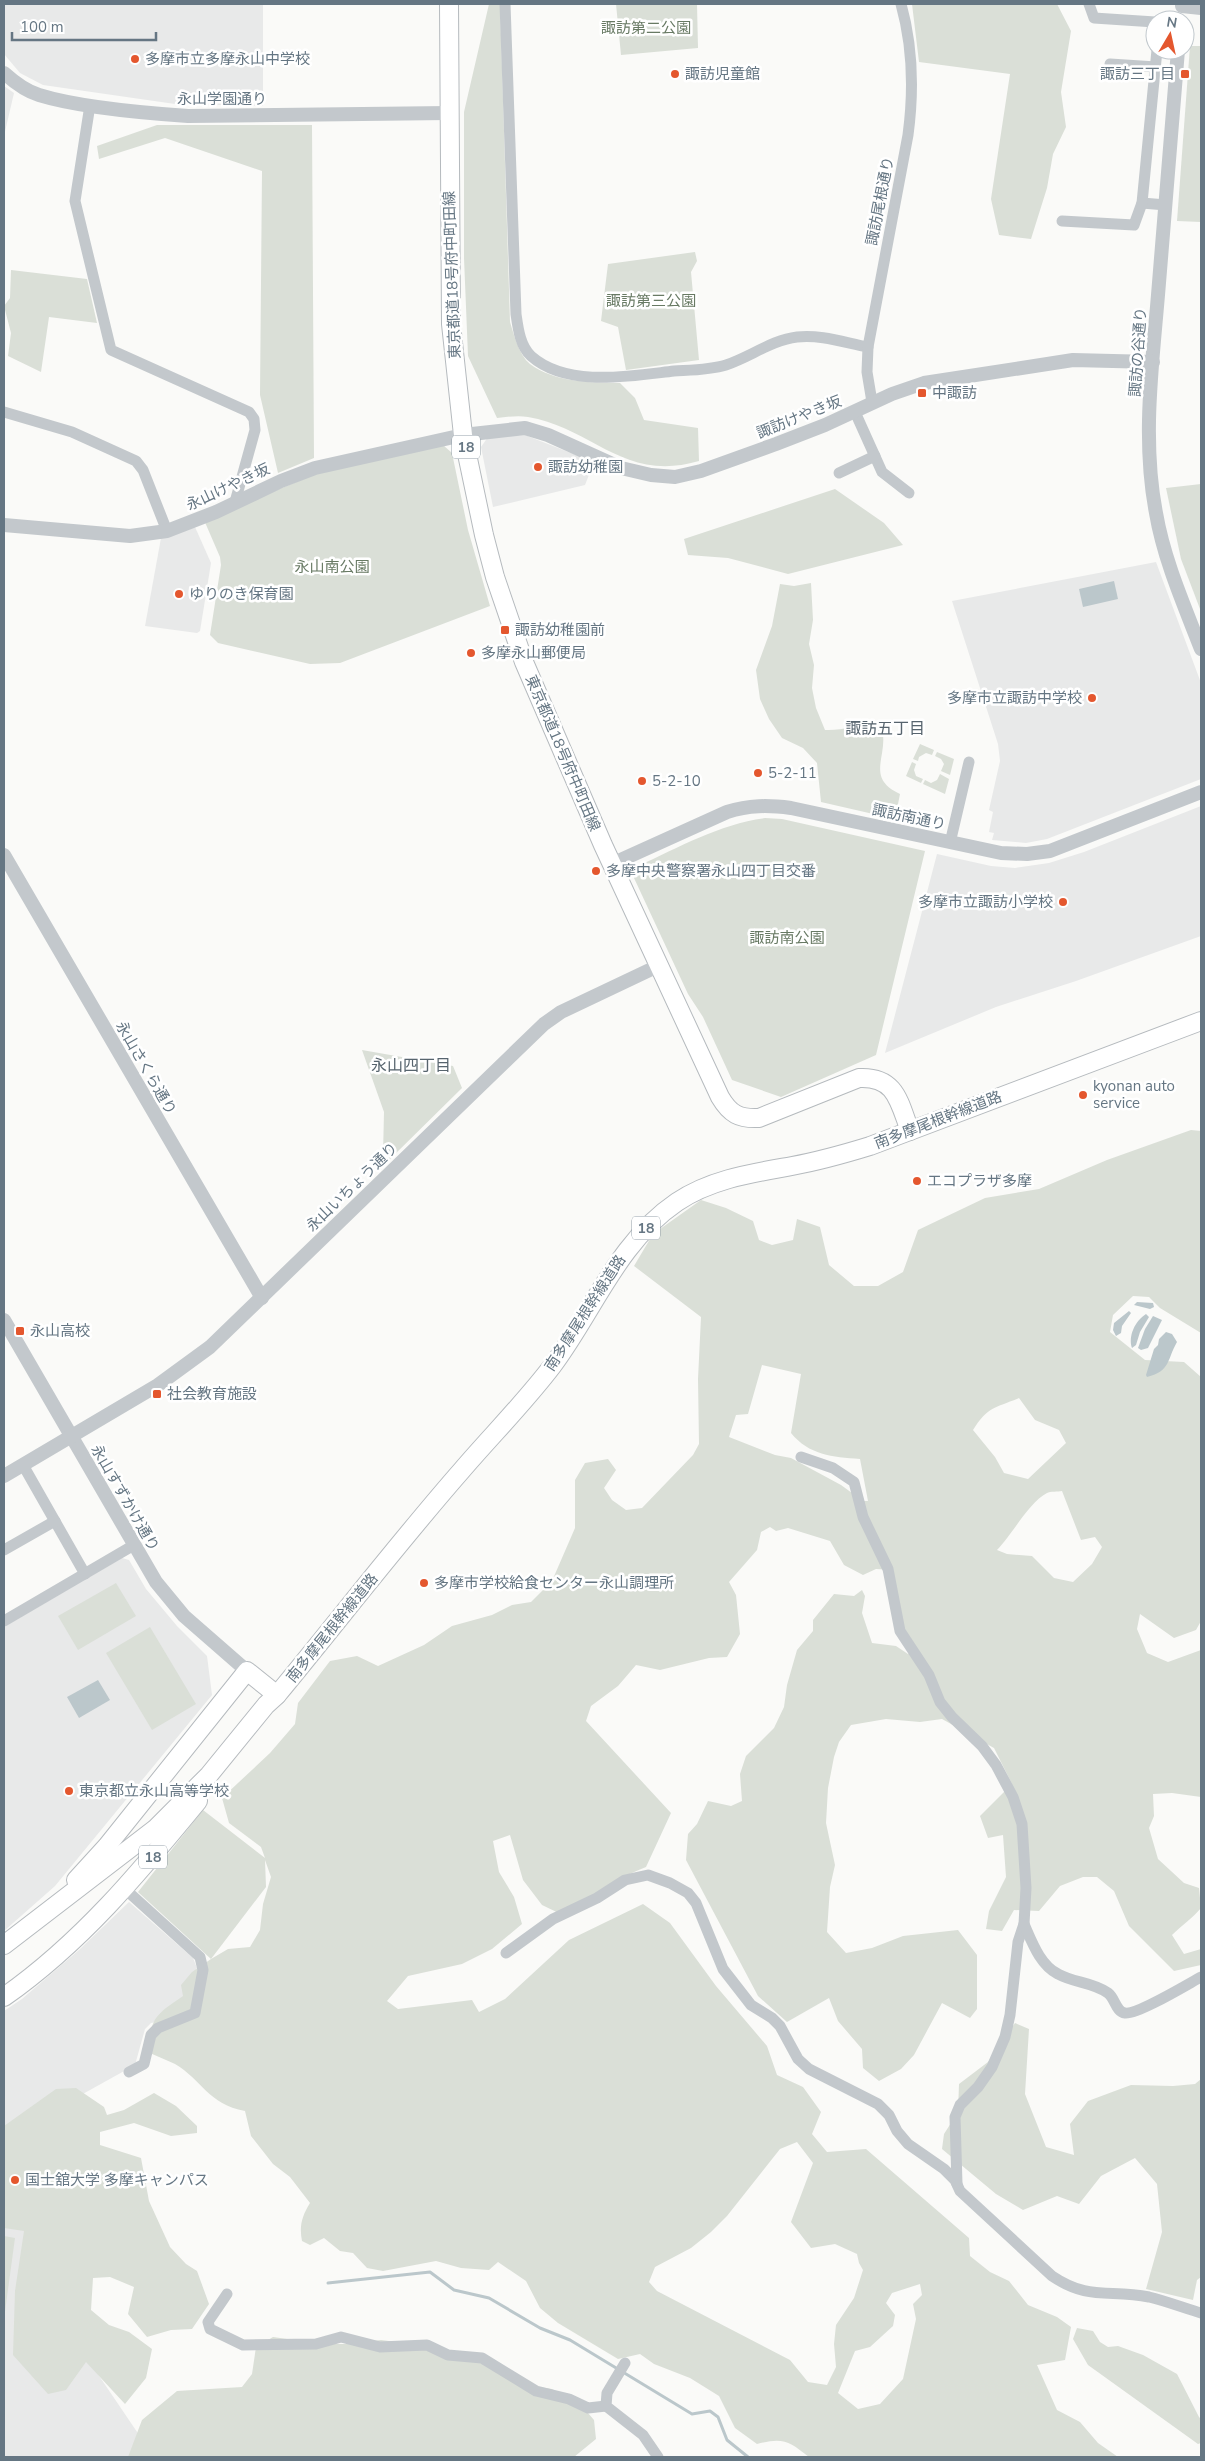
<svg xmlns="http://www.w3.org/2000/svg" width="1205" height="2461" font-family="'Nunito Sans','Noto Sans JP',sans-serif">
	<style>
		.built { fill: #e8e9e9 }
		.green { fill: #dadfd7; fill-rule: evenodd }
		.water { fill: #bbc7cb }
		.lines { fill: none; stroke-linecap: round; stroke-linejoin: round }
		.stream { stroke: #bbc7cb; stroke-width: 3 }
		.primary-casing { stroke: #b5babe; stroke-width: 20 }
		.minor { stroke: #c3c8cc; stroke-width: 11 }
		.tertiary { stroke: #c3c8cc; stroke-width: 14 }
		.primary { stroke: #fff; stroke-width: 18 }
		.poi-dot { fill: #e4572e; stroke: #fff; stroke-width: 2 }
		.labels { text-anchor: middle; stroke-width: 5; stroke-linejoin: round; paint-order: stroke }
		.shield { fill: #fff; stroke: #939fa8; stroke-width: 1 }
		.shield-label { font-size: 14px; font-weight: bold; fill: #657683 }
		.park-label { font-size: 15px; fill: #687a64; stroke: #fff }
		.poi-label { font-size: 15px; fill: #657683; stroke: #fff; text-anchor: start }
		.street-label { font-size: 15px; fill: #657683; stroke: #fff }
		.neighbourhood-label { font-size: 16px; fill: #57646e; stroke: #fff }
	</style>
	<rect width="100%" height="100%" fill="#fafaf8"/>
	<!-- built -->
	<g class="built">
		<path d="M4,4h259v102l-88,-2 -132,-19 -23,-12 -16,-19z"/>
		<path d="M4,86l10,7 -10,43z"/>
		<path d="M525,435l69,27 -9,23 -92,22 -12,-60 7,-10z"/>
		<path d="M195,527l16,36 -11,68 -3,2 -52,-7 16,-88z"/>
		<path d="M1156,562l45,121v96l-154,60 -21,4 -34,-3 2,-7 -5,-1 4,-20 -4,-2 11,-49 -2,-17 -46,-143z"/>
		<path d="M1201,806v130l-125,45 -80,26 -111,46 52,-199 54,12 24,2 34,-5 35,-11z"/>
		<path d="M122,1558l7,2 17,29 31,37 30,30 5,39 -157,191 -51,45v-304z"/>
		<path d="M129,1902l64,56 4,10 -12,38 -23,15 -11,2 -6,6 -10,36 -54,30 10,269 63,93h-150v-446l18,-12 57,-49z"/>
	</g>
	<!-- green -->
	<g class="green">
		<path d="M489,4h11l10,318c4,13 9,33 20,42 24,18 61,19 90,19l15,15 9,22 54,8 1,33c-75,22 -106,-33 -171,-44 -10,-2 -21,0 -31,1l-29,-62 -4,-98v-146z"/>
		<path d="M616,4h81l1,44 -77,7z"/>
		<path d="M912,4h145l14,27 -10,61 5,35 -13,27 -6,34 -16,51 -32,-4 -8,-36 19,-125 -91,-12z"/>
		<path d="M1190,46h11v176l-24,-1z"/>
		<path d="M157,125h155l2,333 -36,15 -18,-78 2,-224 -97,-33 -66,21 -2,-13z"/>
		<path d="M695,252l2,9 -6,11 8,88 -73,10 -8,-43 -17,-6 7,-57z"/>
		<path d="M11,270l76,9 10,44 -48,-6 -8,55 -33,-16 3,-23 -7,-27 6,-8z"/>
		<path d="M443,445l9,8 16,77 22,76 -150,57 -30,1 -92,-21 -8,-8 11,-70 -1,-8 -16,-37 114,-47z"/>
		<path d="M1201,484v124l-1,1 -19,-50 -15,-71z"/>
		<path d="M835,489l49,34 19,22 -115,29 -60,-16 -40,-3 -4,-16z"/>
		<path d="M811,583l2,37 -4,24 5,21 -2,23 4,20 9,22c20,1 37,-7 56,-4 10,28 -18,51 19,68l-5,25 -74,-17 -4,-39 -14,-15 -21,-10 -13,-19 -9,-20 -4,-29 16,-44 8,-42 14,2z"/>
		<path d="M920,744l14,6 -2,5 -6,-2 -7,4 -1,4 -5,-2z"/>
		<path d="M937,752l17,7 -4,16 -9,-4 3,-7 -3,-5 -6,-3z"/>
		<path d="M912,762l4,2 -2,6 2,6 7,3 -2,4 -15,-7z"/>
		<path d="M940,774l9,5 -4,15 -22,-10 2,-4 6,3 6,-3z"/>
		<path d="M765,818l17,1 143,32 -49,204 -95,42 -49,-17 -29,-63 -15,-23 -54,-116 4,-12c41,-19 82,-42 127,-48z"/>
		<path d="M362,1050l91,16 9,22 -74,73 -5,-6 1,-43z"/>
		<path d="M1191,1130l10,1v202l-41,-25 -11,-11 -16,-1 -20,19 -3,17 35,28 39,2 17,15v244l-5,9 -22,8 -34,-24 -3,15 10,24 21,9 33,-12v147l-29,-4 -19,1 1,22 -5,12 9,31 26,24 15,5 2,20c-8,10 -19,17 -29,27l12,19 17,-5v16l-27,6 -45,-45 -15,-35 -17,-14h-14l-23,9 -21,25 -25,-1 -12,21 -16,-2 3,-18 17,-34 -3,-42 -15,3 -8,-22 32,-32 -18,-36 -52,-29 -22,3 -34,-3 -35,6 -12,17 -5,15 -6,31 -2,35 9,42 -5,22 -3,45 19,21 26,-5 31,-12 55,-6 19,25v54l-7,9 -28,-15 -28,52 -13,14 -22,12 -16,-13 -1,-19 -24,-28 -9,-23 -42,24 -29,-26 -72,-136 2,-26 9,-10 11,-23 23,5 11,-5 -2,-27 6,-18 28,-28 10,-21 3,-22 10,-35 16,-19v-11l21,-26 20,2 8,-6 3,6 -3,17 10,30 24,3 12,8 9,-6 -19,-29 -5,-49 -17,-1 -13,6 -19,-10 -14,-24 -42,-13 -12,3 -6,-4 -9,5 -4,18 -28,32 7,13 4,39 -13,23 -18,1 -49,12 -24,-5 -18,21 -27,20 -5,15 85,92 -25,54c-33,13 -53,27 -79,50l-25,-12 -19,-25 -13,-45 -17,6 6,31 15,25 8,27 -30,25 -30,15 -54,12 -21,25 11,8 74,-9 7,12 26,-13 64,-59 74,-36 27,19 46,63 51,60 10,29 26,12 18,25 -9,22 15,18 39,-3 103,89 1,18 20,16 19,9 19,24 29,12 14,10 -6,33 -28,5 20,45 23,12 18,21 20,14h-309c-20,-16 -26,-20 -52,-13l-22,-16 -16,-32 -29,-18 -36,-14 -14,-10 -22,5 -60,-36 -18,-15 -14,-27 -28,-19 -9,8 -28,-2 -25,-7 -53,10 -16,-3 -14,-15 -13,-2 -16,-13 -14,7 -8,-4c-3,-15 0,-25 8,-38l-20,-26 -17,-13 -22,-28 -6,-25c-37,-7 -43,-31 -70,-47 -8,-4 -17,-7 -25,-11 -1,-34 5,-38 33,-57l-2,-11 11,-13 19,-13 -73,-67 65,-82 62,48 -4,-11 -32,-24 -7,-25 48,-45 25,-29 3,-21 32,-42 27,-5 21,10 46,-21 28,-19 40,-11 20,-10 19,-3 21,-21 23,-53v-48l10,-17 23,-4 8,11 -12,18 8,12 14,10 16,-2 51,-53 6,-11 -1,-65 3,-62 -67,-51 19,-32 48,-34 25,8 27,13 6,19 13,5 21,-5 4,-21 23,8 9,38 25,21h24l25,-14 15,-42 67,-32 54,-9 68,-29zM762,1365l39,9 -10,59c18,22 41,24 69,26l8,42h-5l-22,-16 -50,-27 -16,-3 -46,-18 7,-22 12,-1zM1019,1398l16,22 24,10 7,13 -38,36 -24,-6 -9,-16 -22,-27c15,-24 22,-22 46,-32zM1062,1491l19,49 14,-3 7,10 -10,17 -19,18 -19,-4 -22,-22 -25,-2 -10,-4c15,-15 32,-48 50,-57 3,-2 11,-1 15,-2zM265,1860l6,17 -8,27 -3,26 -10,17 -22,2 -17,10 55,-72zM797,2142l16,21 -22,59 20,26 24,-4 22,10 2,9 4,7 -9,28 -18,27 -2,19 2,23 -9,18 -19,-3 -18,-22 -133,-69 -8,-9 6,-15 36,-19 20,-16 16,-16 53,-67zM920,2284l2,11 -9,9 3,15 -13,60 -23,25 -22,5 -20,-16 17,-42 15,-4 23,-21 2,-11 -9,-12 6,-10z"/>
		<path d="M116,1583l20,33 -58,34 -20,-34z"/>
		<path d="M150,1627l46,77 -44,26 -46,-77z"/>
		<path d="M1015,2023l14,6 -4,65 21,53 28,8 -4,-31 18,-23 43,-16 42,1 22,-2 6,-5v198l-4,3 -4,20 -47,-11 16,-57 -5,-48 -22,-26 -34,18 -22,28 -22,-8 -34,14 -27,-16 -54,-45 2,-15 14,-22 1,-28 29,-22z"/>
		<path d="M76,2088l28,19 3,8 17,-5 30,-17 22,13 21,20v7l-26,3 -37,-13 -34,9v13l41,13 8,43 21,46 16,17 11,7 12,33 -17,25 -21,1 -24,7 -19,-23 6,-27 -24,-10 -17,1 -2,32 18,15 20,7 23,17 -6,29 -21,26 -39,-42 -20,28 -18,4 -35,-39 2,-64 9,-60 -20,-3v-102l52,-37z"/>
		<path d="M4,2236l11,2 -11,81z"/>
		<path d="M1077,2328l16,3 7,11 8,5 10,-1 25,9 34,19 22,43 2,2v24l-3,1 -110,-79 -15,-26z"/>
		<path d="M273,2337l49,7h29l30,-4 47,6 65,13 27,25 32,5 30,17 12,14 2,19 -22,18h-446l14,-37 35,-29 65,-4 10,-13 4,-27z"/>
	</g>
	<!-- water -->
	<g class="water">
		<path d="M1114,581l4,18 -35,8 -4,-18z"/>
		<path d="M1137,1302l16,1 1,4 -4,2 -16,-4z"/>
		<path d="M1129,1311l2,2 -9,13 -1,7 -5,3 -3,-6 1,-7z"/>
		<path d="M1146,1314l3,3 -9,15 -4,13 -4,3c-4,-12 3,-27 14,-34z"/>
		<path d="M1153,1316l9,4 -14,28 -7,2 -3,-2 7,-19z"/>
		<path d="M1166,1332l6,2 5,8c-10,17 -6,29 -30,35l-1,-2 8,-26 4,-4 1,-6z"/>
		<path d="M98,1680l12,20 -31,18 -12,-21z"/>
	</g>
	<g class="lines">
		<!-- stream -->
		<path class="stream" d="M328,2283l102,-11 24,18 35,8 51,30 30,12 122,74 18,-3 8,6 9,23 21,17"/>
		<!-- primary casing -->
		<g class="primary-casing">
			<g id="primary">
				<path d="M449,4l2,320 12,111 21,100 11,42 29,85 79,183 117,252c10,17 19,22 39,21l100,-40c37,-2 40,24 51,53"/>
				<path d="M76,1880l31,-34 140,-175 30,24"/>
				<path d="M4,1945l151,-116 54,-54 57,-70 11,-10c62,-75 121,-152 185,-225 30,-35 63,-68 91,-105 41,-55 65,-123 124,-163 34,-23 76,-29 115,-36 27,-5 52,-12 78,-20l331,-125"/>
				<path d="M4,1997c77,-54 135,-124 194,-196"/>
			</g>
		</g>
		<!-- minor -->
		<g class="minor">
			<path d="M505,4l11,310c2,14 4,32 15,42 36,32 100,20 143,15 17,-1 36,-1 52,-6 24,-8 46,-25 71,-28 23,-3 49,6 71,10"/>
			<path d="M1089,4l5,14 61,4"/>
			<path d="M1110,64l46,3"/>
			<path d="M90,105l-15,96 36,149 138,62 5,7 1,11 -20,72"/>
			<path d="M1142,203l24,2"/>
			<path d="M1062,221l72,4 8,-22 15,-153"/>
			<path d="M872,402l-5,-30 1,-25 40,-212c6,-45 5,-88 -7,-131"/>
			<path d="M4,412l68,20 64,29 7,9 24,61"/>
			<path d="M855,412l27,60 27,21"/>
			<path d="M839,473l36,-17"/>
			<path d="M950,843l19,-81"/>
			<path d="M801,1457l32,11 21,14 9,35 25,52 12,62 29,44 11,27 12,15 30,29 14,19 17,32 9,27 4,64 -2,36 -6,18 -8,73 -5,22 -13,30 -14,20 -18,18 -5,12 2,67"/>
			<path d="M23,1465l62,109"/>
			<path d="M4,1550l51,-29"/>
			<path d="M4,1621l130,-76"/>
			<path d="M125,1889l75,68 3,13 -8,43 -37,15 -7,7 -7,29 -15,8"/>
			<path d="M1024,1924c8,18 16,41 34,50 16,9 35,8 50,19 7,5 8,19 17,20 12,2 63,-29 76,-36"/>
			<path d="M506,1953l47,-34 44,-21 28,-18 23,-5 22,8 18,10 8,10 27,66 28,36 21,13 8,8 18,33 11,10 69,35 11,11 8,16 11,13 36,25 11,11 5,11 92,85c37,25 57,13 97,21 17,4 35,11 52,16"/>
			<path d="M227,2294l-19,28 2,7 33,16 73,-1 25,-7 39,10 47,-2 21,10 34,3 54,33 33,8 19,9 18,-2"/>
			<path d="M625,2363l-18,30 -1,13 37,29 15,22"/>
		</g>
		<!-- tertiary -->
		<g class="tertiary">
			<path d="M1182,6l19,2"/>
			<path d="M1178,50c-7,82 -13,163 -20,245 -6,72 -16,146 -2,218 8,47 28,92 45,136"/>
			<path d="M4,73c10,9 21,18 35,22 42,13 105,18 149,21l261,-3"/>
			<path d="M4,525l126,11 37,-5 49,-19 65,-31 34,-13 148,-33 62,-7 23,7 73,33 30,7 24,2 26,-6 75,-27 49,-19 67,-31 32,-11 149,-23 80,2"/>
			<path d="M4,855l258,443"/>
			<path d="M612,864l115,-52c22,-7 41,-7 64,-4l210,45 26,1 23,-3 151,-59"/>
			<path d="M4,1320l152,262 28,34 63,55"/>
			<path d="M4,1476l154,-91 52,-38 334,-323 17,-12 97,-46"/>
		</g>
		<!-- primary -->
		<use href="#primary" class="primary"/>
	</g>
	<!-- markers -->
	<g class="poi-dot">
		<circle cx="135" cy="59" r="5"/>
		<circle cx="675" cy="74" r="5"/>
		<rect x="1180" y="69" width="10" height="10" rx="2.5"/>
		<rect x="917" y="388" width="10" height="10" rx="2.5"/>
		<circle cx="538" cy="467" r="5"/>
		<circle cx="179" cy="594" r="5"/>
		<rect x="500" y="625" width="10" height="10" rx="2.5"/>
		<circle cx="471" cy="653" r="5"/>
		<circle cx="1092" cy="698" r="5"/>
		<circle cx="758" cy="773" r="5"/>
		<circle cx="642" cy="781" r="5"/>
		<circle cx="596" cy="871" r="5"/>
		<circle cx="1063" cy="902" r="5"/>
		<circle cx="1083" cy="1095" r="5"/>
		<circle cx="917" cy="1181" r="5"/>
		<rect x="15" y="1326" width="10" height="10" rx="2.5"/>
		<rect x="152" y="1389" width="10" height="10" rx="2.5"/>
		<circle cx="424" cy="1583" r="5"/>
		<circle cx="69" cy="1791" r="5"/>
		<circle cx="15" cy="2180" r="5"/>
	</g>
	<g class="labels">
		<!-- shield labels -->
		<g class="shield">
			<rect x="452" y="435.5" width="28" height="23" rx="4"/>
			<rect x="632" y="1216.5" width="28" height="23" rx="4"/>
			<rect x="139" y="1845.5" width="28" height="23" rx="4"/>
		</g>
		<g class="shield-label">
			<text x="466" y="452">18</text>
			<text x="646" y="1233">18</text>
			<text x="153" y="1862">18</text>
		</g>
		<!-- park labels -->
		<g class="park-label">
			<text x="646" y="33">諏訪第二公園</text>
			<text x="651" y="306">諏訪第三公園</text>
			<text x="332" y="572">永山南公園</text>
			<text x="787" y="943">諏訪南公園</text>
		</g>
		<!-- poi labels -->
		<g class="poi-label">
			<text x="145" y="64">多摩市立多摩永山中学校</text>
			<text x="685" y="79">諏訪児童館</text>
			<text x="1175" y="79" text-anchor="end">諏訪三丁目</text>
			<text x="932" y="398">中諏訪</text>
			<text x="548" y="472">諏訪幼稚園</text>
			<text x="189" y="599">ゆりのき保育園</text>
			<text x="515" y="635">諏訪幼稚園前</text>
			<text x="481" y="658">多摩永山郵便局</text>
			<text x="1082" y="703" text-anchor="end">多摩市立諏訪中学校</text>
			<text x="768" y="778">5-2-11</text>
			<text x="652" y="786">5-2-10</text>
			<text x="606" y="876">多摩中央警察署永山四丁目交番</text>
			<text x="1053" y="907" text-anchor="end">多摩市立諏訪小学校</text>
			<text x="1093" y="1091">kyonan auto<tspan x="1093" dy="17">service</tspan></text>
			<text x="927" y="1186">エコプラザ多摩</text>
			<text x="30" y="1336">永山高校</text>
			<text x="167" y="1399">社会教育施設</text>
			<text x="434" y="1588">多摩市学校給食センター永山調理所</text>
			<text x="79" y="1796">東京都立永山高等学校</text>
			<text x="25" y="2185">国士舘大学 多摩キャンパス</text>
		</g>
		<!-- street labels -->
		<g class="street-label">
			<text x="222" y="104">永山学園通り</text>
			<text transform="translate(880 201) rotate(-79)" y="5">諏訪尾根通り</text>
			<text transform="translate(452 275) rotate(-92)" y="5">東京都道18号府中町田線</text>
			<text transform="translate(1138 352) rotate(-86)" y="5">諏訪の谷通り</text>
			<text transform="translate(799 417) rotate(-22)" y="5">諏訪けやき坂</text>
			<text transform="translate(228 487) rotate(-25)" y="5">永山けやき坂</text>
			<text transform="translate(563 753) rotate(67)" y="5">東京都道18号府中町田線</text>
			<text transform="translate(909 817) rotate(12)" y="5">諏訪南通り</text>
			<text transform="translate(146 1068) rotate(60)" y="5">永山さくら通り</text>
			<text transform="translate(938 1120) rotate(-21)" y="5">南多摩尾根幹線道路</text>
			<text transform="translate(352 1187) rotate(-44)" y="5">永山いちょう通り</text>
			<text transform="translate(585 1313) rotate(-57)" y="5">南多摩尾根幹線道路</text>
			<text transform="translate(125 1498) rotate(60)" y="5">永山すずかけ通り</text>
			<text transform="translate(332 1628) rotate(-51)" y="5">南多摩尾根幹線道路</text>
		</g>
		<!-- neighbourhood labels -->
		<g class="neighbourhood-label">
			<text x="885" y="734">諏訪五丁目</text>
			<text x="411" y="1071">永山四丁目</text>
		</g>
	</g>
	<!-- border -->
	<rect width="1205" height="2461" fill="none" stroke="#657683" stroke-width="10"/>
	<!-- north arrow -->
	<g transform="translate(1170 35) rotate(9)"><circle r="24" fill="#ffffff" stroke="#c1c8cd"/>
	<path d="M0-4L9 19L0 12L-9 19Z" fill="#e4572e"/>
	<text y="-8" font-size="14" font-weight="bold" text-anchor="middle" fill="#657683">N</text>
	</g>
	<!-- scale -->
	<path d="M12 32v8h144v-8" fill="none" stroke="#657683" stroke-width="2.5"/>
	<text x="20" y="32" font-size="15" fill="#657683" stroke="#ffffff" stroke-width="4" paint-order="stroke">100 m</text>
</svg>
